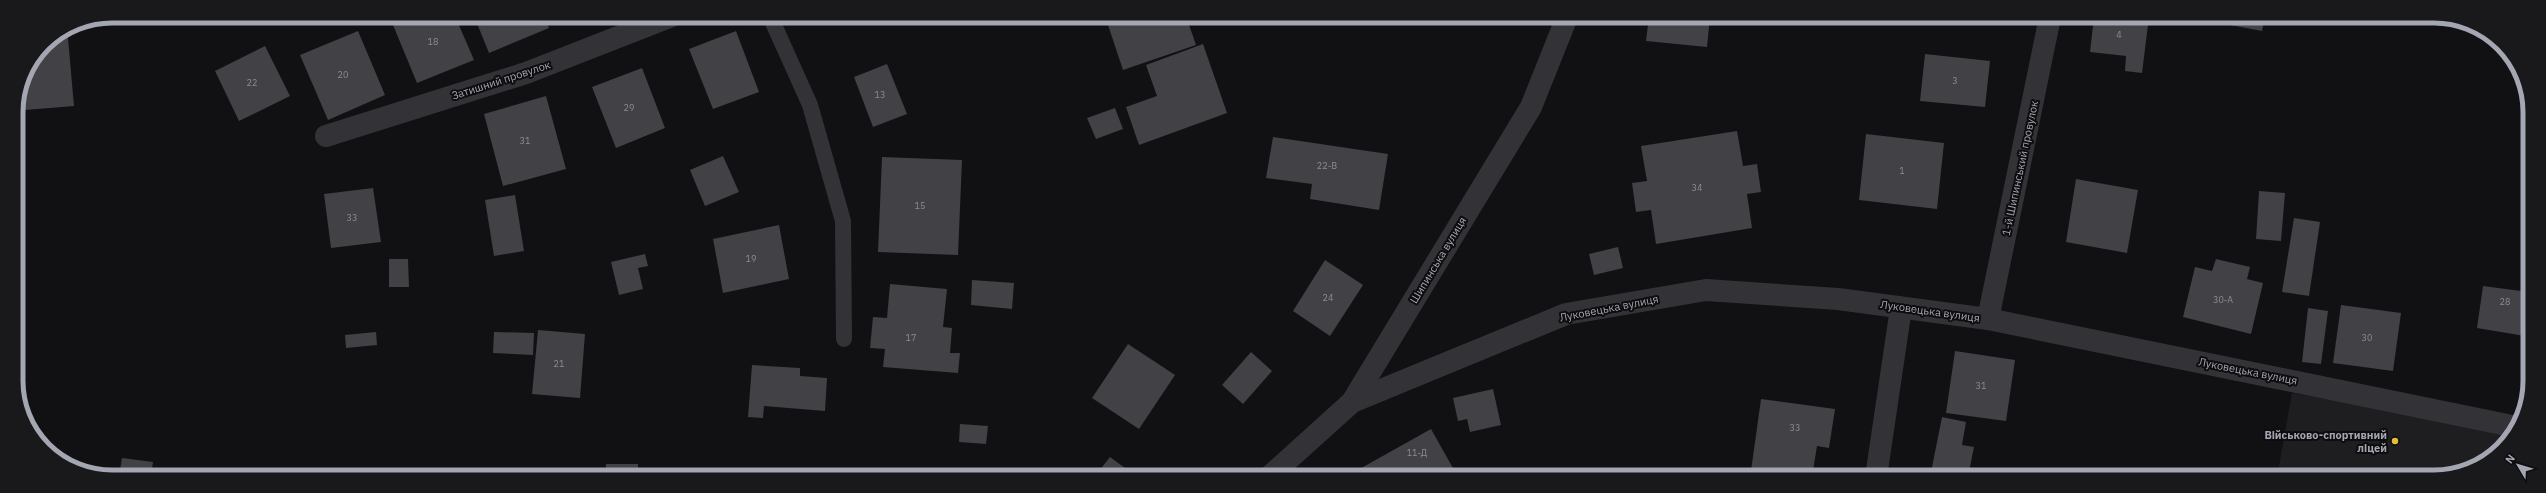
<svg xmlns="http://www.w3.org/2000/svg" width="2546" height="493" font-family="'IBM Plex Sans',sans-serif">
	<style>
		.built { fill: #1e1d20 }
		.building { fill: #414146 }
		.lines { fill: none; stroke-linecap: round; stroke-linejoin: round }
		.lane { stroke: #333337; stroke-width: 16 }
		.street { stroke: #333337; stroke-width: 22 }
		.poi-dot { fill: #e3be39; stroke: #0d0c0e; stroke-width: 1.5 }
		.labels { text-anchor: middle; stroke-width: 4; stroke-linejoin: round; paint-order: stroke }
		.number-label { font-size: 9px; fill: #8b8d97 }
		.street-label { font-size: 11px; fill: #a4a6b2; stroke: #0d0c0e }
		.poi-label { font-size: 11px; font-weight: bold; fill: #a4a6b2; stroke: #0d0c0e; text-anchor: end }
		.rim { fill: none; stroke: #a4a6b2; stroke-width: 5 }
	</style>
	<rect width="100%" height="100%" fill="#111113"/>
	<!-- built -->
	<path class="built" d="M2292,393l223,36 -18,24 -26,17 -31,7h-163z"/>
	<!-- building -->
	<g class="building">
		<path d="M414,16h41l19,44 -57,23 -24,-58z"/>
		<path d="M474,16h70l5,12 -60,25z"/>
		<path d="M1105,16h81l10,29 -73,25z"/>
		<path d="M1649,17h61l-3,30 -61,-6z"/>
		<path d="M2094,17h55l-7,56 -17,-2 1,-15 -36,-4z"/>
		<path d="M2221,17h44l-3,14 -43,-8z"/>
		<path d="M358,31l27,64 -57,25 -28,-65z"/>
		<path d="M736,31l23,61 -46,17 -24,-60z"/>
		<path d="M68,38l6,68 -49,4 -2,-35 21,-31 7,-4z"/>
		<path d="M1203,44l24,69 -88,32 -13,-38 31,-11 -11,-31z"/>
		<path d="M265,46l25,50 -51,25 -24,-50z"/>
		<path d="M1925,54l65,7 -5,46 -65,-6z"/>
		<path d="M887,64l20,50 -34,13 -19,-50z"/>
		<path d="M642,68l23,60 -49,20 -24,-61z"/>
		<path d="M546,96l20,73 -63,17 -19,-72z"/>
		<path d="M1115,108l8,21 -27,10 -9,-21z"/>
		<path d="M1737,131l6,35 14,-2 4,28 -14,2 5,34 -96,16 -5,-34 -15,2 -4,-29 15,-2 -6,-35z"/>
		<path d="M1866,134l78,9 -7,66 -78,-9z"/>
		<path d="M1273,137l115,17 -9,56 -69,-11 2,-15 -46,-6z"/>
		<path d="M723,156l16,36 -34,14 -15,-36z"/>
		<path d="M882,157l80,3 -4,95 -80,-3z"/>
		<path d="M2076,179l62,11 -11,63 -61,-11z"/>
		<path d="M373,188l8,54 -50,6 -7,-54z"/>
		<path d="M2259,191l26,2 -4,48 -25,-2z"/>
		<path d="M515,195l9,56 -30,5 -9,-56z"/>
		<path d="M2294,218l26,4 -11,74 -27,-4z"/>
		<path d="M779,225l10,54 -66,14 -10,-54z"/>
		<path d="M1618,247l5,21 -29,7 -5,-21z"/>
		<path d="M645,254l3,12 -10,2 5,21 -24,6 -8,-33z"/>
		<path d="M389,259h19l1,28h-20z"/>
		<path d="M2216,259l34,8 -3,12 16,4 -12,51 -68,-17 12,-50 17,4z"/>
		<path d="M1325,260l38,25 -33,51 -37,-25z"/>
		<path d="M972,280l42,3 -2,26 -41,-4z"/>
		<path d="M890,284l57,5 -4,38 9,1 -2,25h10l-2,20 -75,-6 2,-18 -15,-1 3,-31 14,1z"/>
		<path d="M2483,286l46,6 -4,44 -48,-8z"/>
		<path d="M2341,305l60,8 -8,58 -60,-8z"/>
		<path d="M2308,308l20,3 -7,53 -19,-2z"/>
		<path d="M538,330l47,4 -5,64 -48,-4z"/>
		<path d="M376,332l1,13 -31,3 -1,-13z"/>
		<path d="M494,332l40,1 -1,22 -40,-2z"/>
		<path d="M1128,344l47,31 -36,54 -47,-31z"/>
		<path d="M1955,351l60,9 -9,61 -60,-8z"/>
		<path d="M1251,352l21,19 -29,33 -21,-19z"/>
		<path d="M752,365l48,3v8l27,2 -2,33 -61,-5 -1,12 -15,-1z"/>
		<path d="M1493,389l8,36 -31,7 -3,-13 -9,2 -5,-23z"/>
		<path d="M1761,399l74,10 -6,39 -12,-2 -5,31h-21l-40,-6z"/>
		<path d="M1942,417l24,5 -4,23 12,2 -6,30h-16l-21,-5z"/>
		<path d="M960,424l28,2 -2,18 -27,-2z"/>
		<path d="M1431,429l27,48 -111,-1z"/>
		<path d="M1110,457l26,19h-41z"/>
		<path d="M122,458l31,4 -2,14h-32z"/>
		<path d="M606,464h32v12h-33z"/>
	</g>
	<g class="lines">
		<!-- lane -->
		<path class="lane" d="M770,16l40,89 33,116 1,118"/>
		<!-- street -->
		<g class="street">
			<path d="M326,136l200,-63 146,-57"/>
			<path d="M1988,319l62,-302"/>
			<path d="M1352,402l214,-88 140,-24 132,9 150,20 529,108"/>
			<path d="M1270,476l82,-74 179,-295 36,-90"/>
			<path d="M1876,477l25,-169"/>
		</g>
	</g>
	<!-- markers -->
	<circle class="poi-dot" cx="2395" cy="441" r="4"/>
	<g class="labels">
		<!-- number labels -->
		<g class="number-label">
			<text x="2119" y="38">4</text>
			<text x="433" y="45">18</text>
			<text x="343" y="78">20</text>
			<text x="1955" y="84">3</text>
			<text x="252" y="86">22</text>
			<text x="880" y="98">13</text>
			<text x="629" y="111">29</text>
			<text x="525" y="144">31</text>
			<text x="1327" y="169">22-В</text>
			<text x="1902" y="174">1</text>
			<text x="1697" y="191">34</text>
			<text x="920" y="209">15</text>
			<text x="352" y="221">33</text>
			<text x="751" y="262">19</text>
			<text x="1328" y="301">24</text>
			<text x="2223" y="303">30-А</text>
			<text x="2505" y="305">28</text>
			<text x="911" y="341">17</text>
			<text x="2367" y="341">30</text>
			<text x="559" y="367">21</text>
			<text x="1981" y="389">31</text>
			<text x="1795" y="431">33</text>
			<text x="1417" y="456">11-Д</text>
		</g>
		<!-- street labels -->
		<g class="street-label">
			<text transform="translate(501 80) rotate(-18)" y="4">Затишний провулок</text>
			<text transform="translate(2020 168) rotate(-78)" y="4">1-й Шипинський провулок</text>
			<text transform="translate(1438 260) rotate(-59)" y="4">Шипинська вулиця</text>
			<text transform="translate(1609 308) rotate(-11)" y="4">Луковецька вулиця</text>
			<text transform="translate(1930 311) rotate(8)" y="4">Луковецька вулиця</text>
			<text transform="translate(2248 371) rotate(11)" y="4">Луковецька вулиця</text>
		</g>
		<!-- poi labels -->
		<g class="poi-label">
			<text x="2387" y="439">Військово-спортивний<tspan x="2387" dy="13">ліцей</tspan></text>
		</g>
	</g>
	<!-- crop -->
	<path d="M0 0H2546V493H0ZM112 23H2434A89 89 0 0 1 2523 112V381A89 89 0 0 1 2434 470H112A89 89 0 0 1 23 381V112A89 89 0 0 1 112 23Z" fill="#19181b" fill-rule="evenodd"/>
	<path class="rim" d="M112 23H2434A89 89 0 0 1 2523 112V381A89 89 0 0 1 2434 470H112A89 89 0 0 1 23 381V112A89 89 0 0 1 112 23Z"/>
	<!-- north arrow -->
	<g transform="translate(2518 465) rotate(308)" stroke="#0d0c0e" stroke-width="3" paint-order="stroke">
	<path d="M0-3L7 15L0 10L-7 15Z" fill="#a4a6b2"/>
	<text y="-6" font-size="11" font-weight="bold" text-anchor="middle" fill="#a4a6b2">N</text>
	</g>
</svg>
